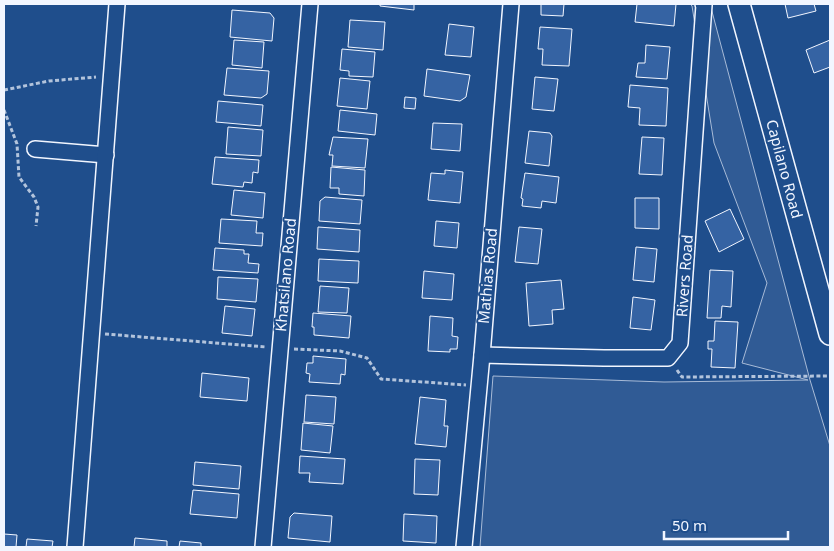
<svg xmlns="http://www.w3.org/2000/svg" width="834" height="551" font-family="'Noto Sans',sans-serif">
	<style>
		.green { fill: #305b95; stroke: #a8bbd7 }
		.building { fill: #3563a3; stroke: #f2f6ff }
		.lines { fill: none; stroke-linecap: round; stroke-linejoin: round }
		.street-casing { stroke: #f2f6ff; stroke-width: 18 }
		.secondary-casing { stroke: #f2f6ff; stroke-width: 24 }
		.path { stroke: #b3c4dc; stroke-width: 3; stroke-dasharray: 4 2.5; stroke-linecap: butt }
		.street { stroke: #1f4e8c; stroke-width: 15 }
		.secondary { stroke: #1f4e8c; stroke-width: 21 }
		.labels { text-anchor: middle; stroke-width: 4; stroke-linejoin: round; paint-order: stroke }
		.street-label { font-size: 15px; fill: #f2f6ff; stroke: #1f4e8c }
	</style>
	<rect width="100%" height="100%" fill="#1f4e8c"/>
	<!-- green -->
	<path class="green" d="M690,4h20l100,376 20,66v101h-350l13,-171 171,6 144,-2 -66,-17 25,-80 -53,-140 -22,-137z"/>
	<!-- building -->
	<g class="building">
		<path d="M380,4h34v6l-34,-4z"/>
		<path d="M541,4h23l-1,12 -22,-1z"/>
		<path d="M637,4h39l-2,22 -39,-4z"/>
		<path d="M785,4h29l2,7 -28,7z"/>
		<path d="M232,10l38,3 4,5 -2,23 -42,-4z"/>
		<path d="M350,20l35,2 -2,28 -35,-3z"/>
		<path d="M449,24l25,3 -3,30 -26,-2z"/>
		<path d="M540,27l32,2 -3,37 -27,-1 1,-16h-5z"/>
		<path d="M234,40l30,2 -2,26 -30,-3z"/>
		<path d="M830,40v27l-16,6 -8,-23z"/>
		<path d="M646,45l24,2 -3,32 -31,-2 2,-14h7z"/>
		<path d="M342,49l33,3 -2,25 -24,-1v-5l-9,-1z"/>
		<path d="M227,68l42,3 -2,23 -6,4 -37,-3z"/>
		<path d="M427,69l43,6 -4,22 -6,4 -36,-5z"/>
		<path d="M535,77l23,2 -4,32 -22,-2z"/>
		<path d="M340,78l30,3 -3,28 -30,-3z"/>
		<path d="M630,85l38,3 -2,38 -27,-1 1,-17 -12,-1z"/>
		<path d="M405,97l11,1 -1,11 -11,-1z"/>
		<path d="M218,101l45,4 -2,21 -45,-4z"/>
		<path d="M340,110l37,4 -2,21 -37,-4z"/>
		<path d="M433,123l29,1 -2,27 -29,-2z"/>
		<path d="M228,127l35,3 -2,26 -35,-2z"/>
		<path d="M529,131l21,2 2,3 -3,30 -24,-3z"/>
		<path d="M333,137l35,2 -3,29 -33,-2 1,-11h-4z"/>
		<path d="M642,137l22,1 -2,37 -23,-1z"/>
		<path d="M215,157l44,3 -1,13 -5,-1 -1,11 -8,-1 -1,5 -31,-3z"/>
		<path d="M331,167l34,3 -1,26 -25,-2v-6h-9z"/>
		<path d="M445,170l18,2 -3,31 -32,-3 3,-27 14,1z"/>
		<path d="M525,173l34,4 -3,26 -14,-2 -1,7 -19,-2 1,-7 -2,-1z"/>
		<path d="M234,190l31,3 -2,25 -32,-3z"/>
		<path d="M325,197l37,3 -2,24 -41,-3 1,-20z"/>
		<path d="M635,198h24v31l-24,-1z"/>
		<path d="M730,209l14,30 -25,13 -14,-31z"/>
		<path d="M221,219l36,2 -1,12h7l-1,13 -43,-3z"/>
		<path d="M436,221l23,2 -2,25 -23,-2z"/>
		<path d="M318,227l42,3 -1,22 -42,-3z"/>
		<path d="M519,227l23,2 -4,35 -23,-2z"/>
		<path d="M636,247l21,2 -3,33 -21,-2z"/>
		<path d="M215,248l29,2v4h5l-1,9 11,1 -1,9 -45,-3z"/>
		<path d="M319,259l40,2 -1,22 -40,-2z"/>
		<path d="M710,270l23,1 -2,36 -9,-1 -1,12h-14z"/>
		<path d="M424,271l30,3 -2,26 -30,-2z"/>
		<path d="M218,277l40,2 -2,23 -39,-3z"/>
		<path d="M561,280l3,29 -12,1 1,14 -24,2 -3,-43z"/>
		<path d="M320,286l29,2 -2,25 -29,-1z"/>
		<path d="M633,297l22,3 -4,30 -21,-2z"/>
		<path d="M225,306l30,3 -3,27 -30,-3z"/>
		<path d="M313,313l38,3 -2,22 -35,-3v-8h-2z"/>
		<path d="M430,316l23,2 -1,18 6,1 -1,12h-7v3l-22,-1z"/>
		<path d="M715,321l23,1 -3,46 -24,-1 1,-18h-4v-8h6z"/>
		<path d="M313,356l33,3 -1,16 -4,-1 -1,10 -31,-2 1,-8 -4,-1 1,-10h6z"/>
		<path d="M202,373l47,5 -2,23 -47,-4z"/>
		<path d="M306,395l30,2 -2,27 -30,-2z"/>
		<path d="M420,397l26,3 -2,26h4l-2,21 -31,-3z"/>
		<path d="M303,423l30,3 -3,27 -29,-3z"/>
		<path d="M300,456l45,3 -2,25 -34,-2 1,-9h-11z"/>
		<path d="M415,459l25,1 -2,35 -24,-1z"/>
		<path d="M195,462l46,4 -2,23 -46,-4z"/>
		<path d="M193,490l46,4 -2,24 -47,-4z"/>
		<path d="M294,513l38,3 -2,26 -42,-4 2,-21z"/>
		<path d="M404,514l33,2 -1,27 -33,-2z"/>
		<path d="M4,534l13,1 -1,12h-12z"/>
		<path d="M135,538l32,3v6h-33z"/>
		<path d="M27,539l26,2 -1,6h-26z"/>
		<path d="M180,541l21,2v4h-22z"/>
	</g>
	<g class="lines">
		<!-- street casing -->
		<g class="street-casing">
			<g id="street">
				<path d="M35,149l71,6"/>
				<path d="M482,355l122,3h64l12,-15 24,-338 -1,-1"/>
				<path d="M75,547l42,-543"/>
				<path d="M263,547l47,-543"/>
				<path d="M464,547l18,-192 29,-351"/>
			</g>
		</g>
		<!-- secondary casing -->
		<g class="secondary-casing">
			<path id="secondary" d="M739,4l91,330"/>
		</g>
		<!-- path -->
		<g class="path">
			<path d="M4,90l45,-9 47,-4"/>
			<path d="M4,110l13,34 2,33 15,20 4,10 -2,19"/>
			<path d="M105,334l161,13"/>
			<path d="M294,349l46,2 27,7 14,21 85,6"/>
			<path d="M677,370l5,7 148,-1"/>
		</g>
		<!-- street -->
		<use href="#street" class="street"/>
		<!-- secondary -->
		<use href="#secondary" class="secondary"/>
	</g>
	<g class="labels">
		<!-- street labels -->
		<g class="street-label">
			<text transform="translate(784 169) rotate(75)" y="5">Capilano Road</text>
			<text transform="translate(286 275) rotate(-85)" y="5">Khatsilano Road</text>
			<text transform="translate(488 276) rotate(-85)" y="5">Mathias Road</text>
			<text transform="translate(685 276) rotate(-86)" y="5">Rivers Road</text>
		</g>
	</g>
	<!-- border -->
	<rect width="834" height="551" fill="none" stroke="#f2f6ff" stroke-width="10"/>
	<!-- scale -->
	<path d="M664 531v8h124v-8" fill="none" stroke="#f2f6ff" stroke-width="2.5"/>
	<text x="672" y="531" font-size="15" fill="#f2f6ff" stroke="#1f4e8c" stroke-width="4" paint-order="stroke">50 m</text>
</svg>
